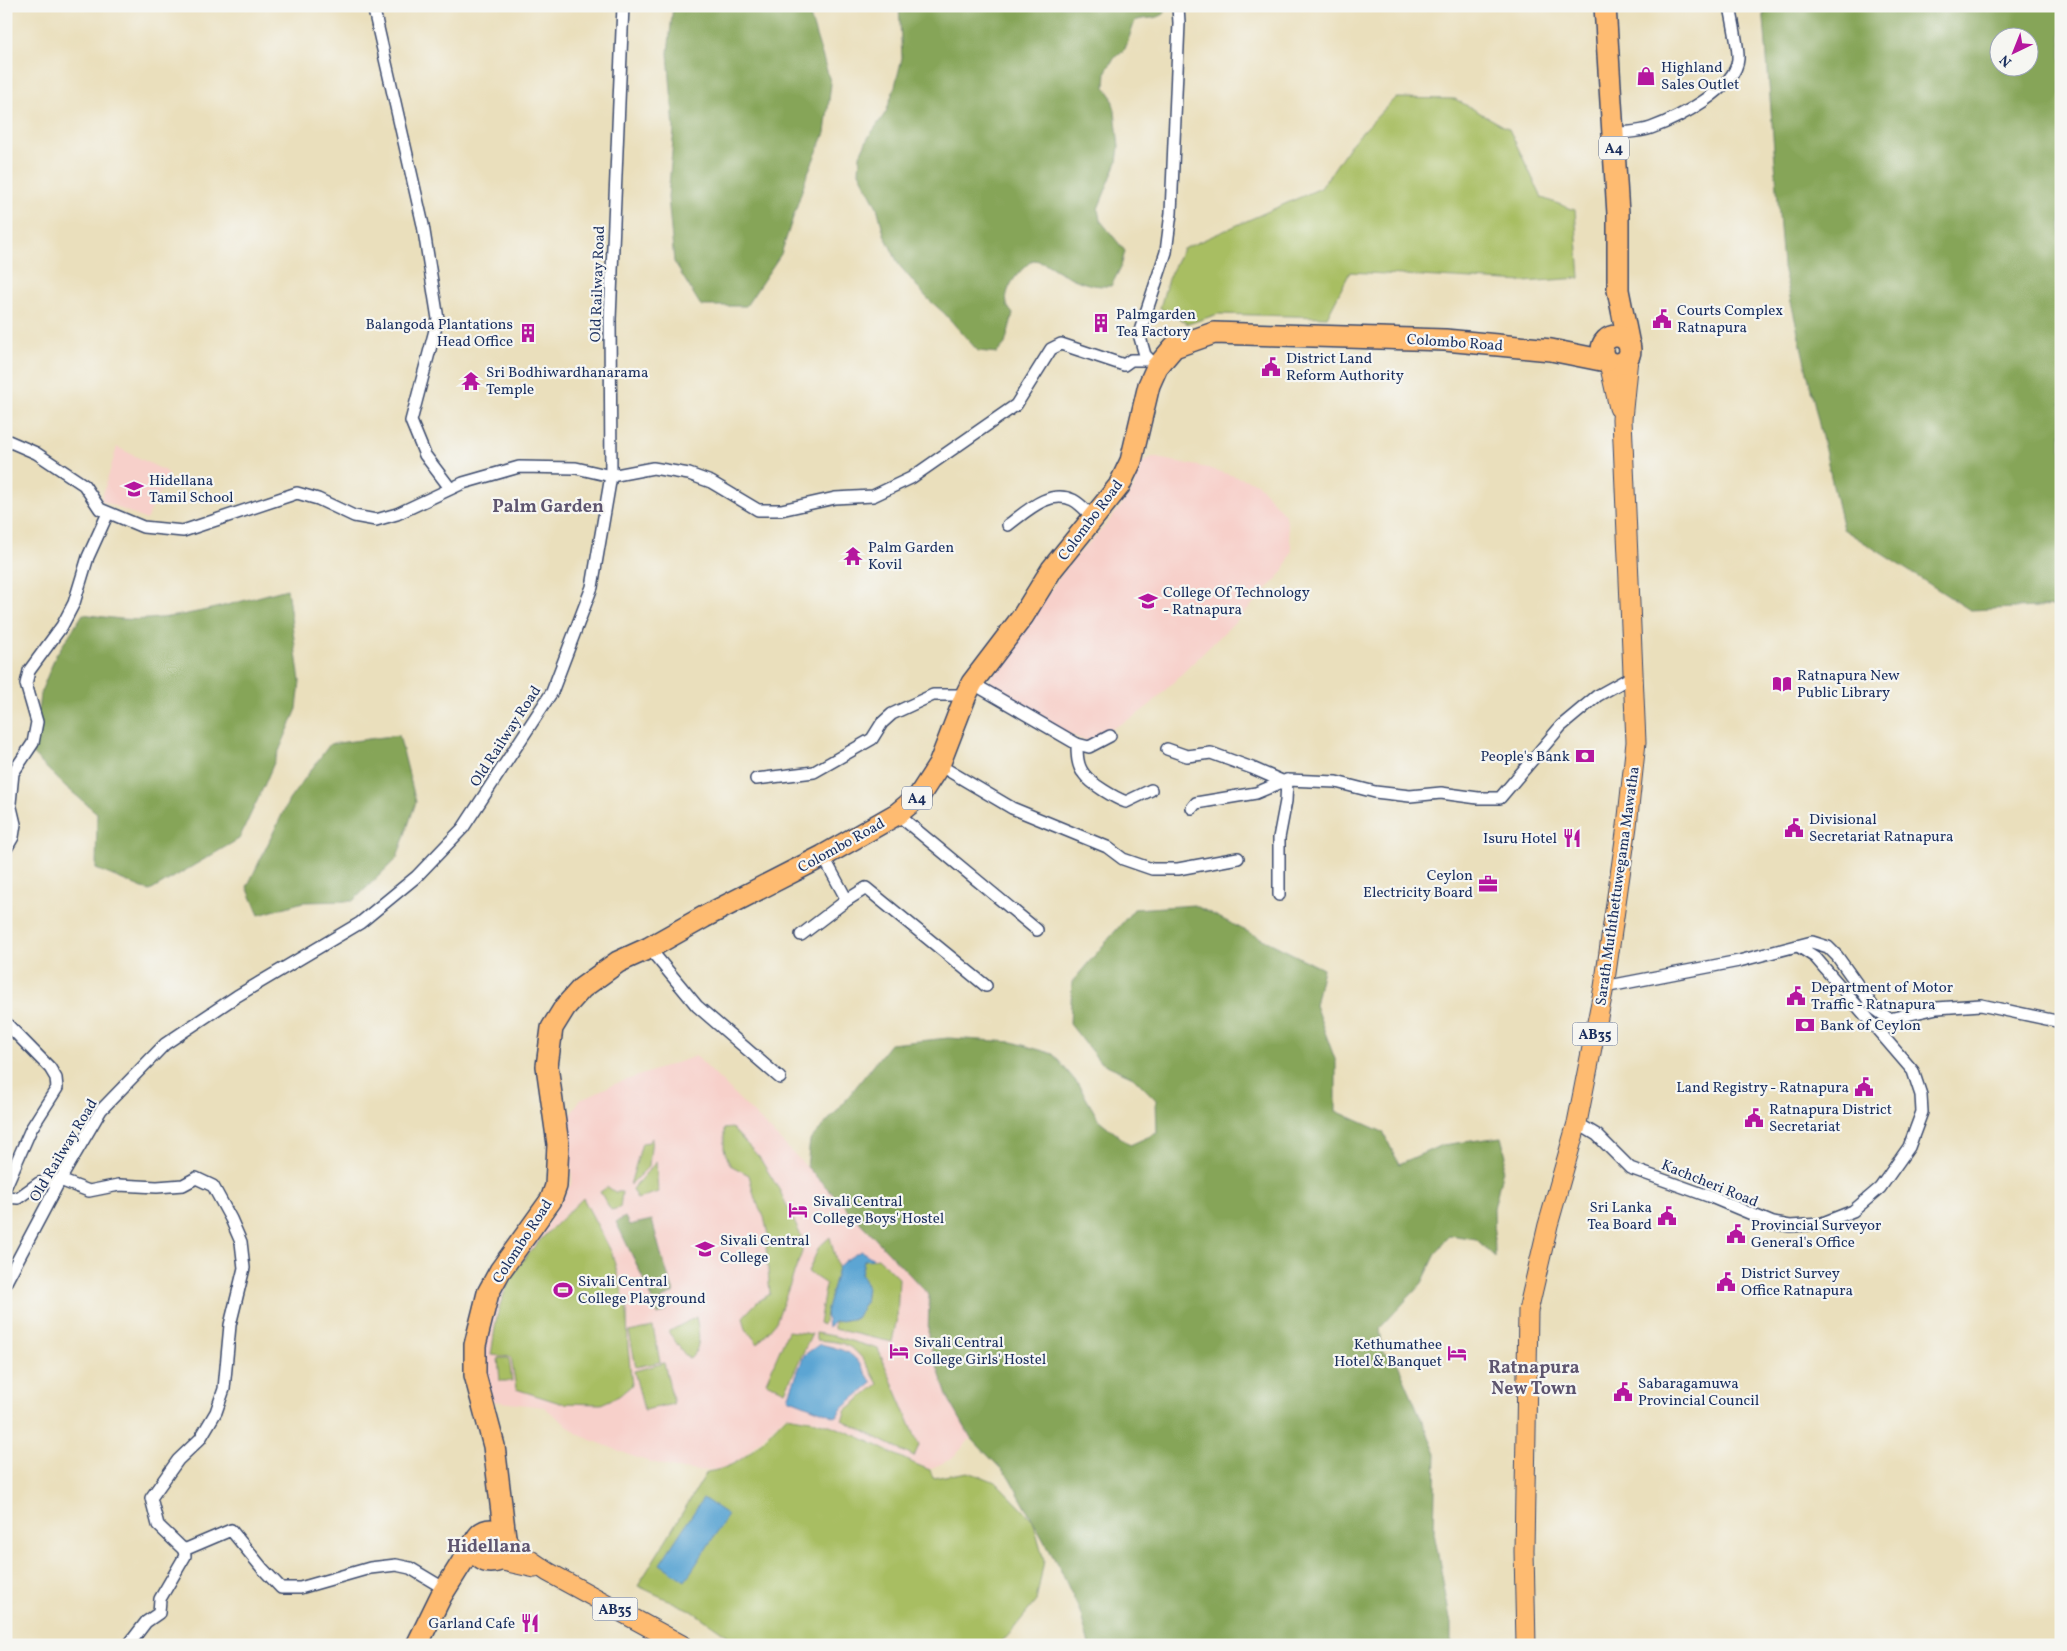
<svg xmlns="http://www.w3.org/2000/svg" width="2067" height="1651" font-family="Vollkorn,serif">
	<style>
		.built { fill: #f7d0ca }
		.green { fill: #a8be62; stroke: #627660 }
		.forest { fill: #86a558; stroke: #506a5b; fill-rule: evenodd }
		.water { fill: #5ca5d3; stroke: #3c6a98 }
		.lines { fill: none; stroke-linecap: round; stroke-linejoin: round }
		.street-casing { stroke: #3a496c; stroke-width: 14 }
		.primary-casing { stroke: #3a496c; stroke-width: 21 }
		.highway-casing { stroke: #3a496c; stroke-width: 24 }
		.street { stroke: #fff; stroke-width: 11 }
		.primary { stroke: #febb71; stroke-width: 19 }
		.highway { stroke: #febb71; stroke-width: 21 }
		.labels { text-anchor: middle; stroke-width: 4.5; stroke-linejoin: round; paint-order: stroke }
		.shield { fill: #f6f6f2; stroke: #5d6b8a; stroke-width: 1 }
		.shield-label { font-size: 14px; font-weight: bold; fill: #1b2f5e }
		.poi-label { font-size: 15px; fill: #1b2f5e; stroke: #f6f6f2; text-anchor: start }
		.street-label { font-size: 15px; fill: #1b2f5e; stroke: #f6f6f2 }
		.quarter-label { font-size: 18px; font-weight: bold; fill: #5e556f; stroke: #f6f6f2 }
	</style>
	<rect width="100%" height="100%" fill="#f6f6f2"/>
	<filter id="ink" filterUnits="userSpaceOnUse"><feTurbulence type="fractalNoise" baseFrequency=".02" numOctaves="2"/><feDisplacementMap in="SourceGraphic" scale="10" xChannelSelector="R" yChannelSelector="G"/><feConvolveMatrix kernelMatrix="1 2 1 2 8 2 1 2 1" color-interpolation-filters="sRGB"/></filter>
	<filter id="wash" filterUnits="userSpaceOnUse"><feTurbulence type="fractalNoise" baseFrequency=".0096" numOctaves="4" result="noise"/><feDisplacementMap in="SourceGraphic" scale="20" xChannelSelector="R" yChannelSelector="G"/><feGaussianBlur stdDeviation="1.12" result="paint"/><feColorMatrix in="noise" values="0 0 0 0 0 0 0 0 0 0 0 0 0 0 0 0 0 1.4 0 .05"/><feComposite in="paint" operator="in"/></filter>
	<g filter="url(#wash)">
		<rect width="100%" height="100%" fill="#eadfbc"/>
		<!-- built -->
		<g class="built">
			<path d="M117,447l52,26 -23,47 -45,-20z"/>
			<path d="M1152,457l56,11 49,15 29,33 6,35 -9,21 -36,38 -96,94 -16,12 -46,25 -9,-2 -30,-15 -60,-35 -2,-4 3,-8 76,-111 35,-37 15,-18 16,-22 8,-25z"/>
			<path d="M696,1056l111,111 122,128v44l18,57 24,42 -18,20 -23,11 -24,-10 -40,-20 -49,-19 -32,-5 -44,44 -21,10 -22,2 -24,-3 -37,-10 -58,-23 -35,-28 -52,-6 -13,-42 7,-40 23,-54 32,-31 31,-52 -4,-64 12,-18 32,-15z"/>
		</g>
		<!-- green -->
		<g class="green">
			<path d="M1395,98l60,1 54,30 33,69 33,12 5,68 -56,4 -174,-10 -23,45 -109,-3 -30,10 -28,-16 8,-29 15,-30 138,-61 29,-43z"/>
			<path d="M732,1128l27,29 21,34 21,45 1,16 -26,70 -18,22 -12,-15 -3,-12 14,-15 13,-8 -4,-47 2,-12 -4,-18 -9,-18 -6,-24 -19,-10 -6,-16v-20z"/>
			<path d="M652,1138l-3,28 -19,19 12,-42 7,-1z"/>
			<path d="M656,1162l2,30 -21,7 -5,-10z"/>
			<path d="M608,1187l7,5h7l-2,16 -9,2 -11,-18z"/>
			<path d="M583,1198l29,55 15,58 1,37 4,37 -13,11 -18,8 -41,-1 -44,-14 -5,-32 -20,-2c3,-17 4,-36 10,-53 15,-45 49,-71 82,-104z"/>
			<path d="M830,1237l8,31 -15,57 -4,-2 7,-39 -18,-12 11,-25z"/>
			<path d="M878,1258l21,20 -2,40 -5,24 -58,-13v-7l22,-4 9,-15 2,-17 -6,-12 3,-14z"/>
			<path d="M696,1317c3,16 6,30 -6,42 -9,-6 -14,-19 -22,-27z"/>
			<path d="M653,1327l7,35 -24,5 -7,-35z"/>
			<path d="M788,1331l24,3 -27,57 -19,-9z"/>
			<path d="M816,1333l18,3 44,13 41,96 -5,12 -72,-37 4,-10 32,-26c-7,-12 -15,-29 -27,-36 -9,-7 -24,-7 -35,-8z"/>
			<path d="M498,1358h11l3,23h-12z"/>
			<path d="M664,1363l10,41 -30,6 -10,-39z"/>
			<path d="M786,1416c10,2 20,3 30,5 40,10 76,35 114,49l3,8 35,-6 28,10 37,38 11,41 -8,40 -29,36 -11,8h-255l-49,-34 -54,-25 69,-114c37,-5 54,-31 79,-56z"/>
		</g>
		<!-- forest -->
		<g class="forest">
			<path d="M673,6h134l24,78 -6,49 -18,42 -26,79 -35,52h-45l-27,-44 -6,-65 6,-68 -6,-76z"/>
			<path d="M899,6h267l-2,8c-9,6 -19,3 -29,7l-10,28 -11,9 -8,13 -1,16 6,8 4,16 4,36 -2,15 -19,47 2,11 25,31 -4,16 -10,19c-21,1 -35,-5 -53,-15 -9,-5 -14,-10 -25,-11 -11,8 -30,27 -26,44 0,3 4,7 6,10l-8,30 -8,9 -19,-2 -34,-38 -17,-15 -28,-33 -15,-31 -7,-27 -18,-35 1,-17 8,-17 18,-26 9,-26 7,-28z"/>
			<path d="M1763,6h298v600l-91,4 -127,-81 -60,-262zM2000,38h30v30h-30z"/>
			<path d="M287,589l13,92 -3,28 -33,77 -25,53 -89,52 -54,-22 1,-56 -32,-27 -37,-36 9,-28 3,-28 16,-39 27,-41c22,3 43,7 65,5 47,-3 93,-18 139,-30z"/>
			<path d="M399,735l17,67 -19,56 -44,43 -50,1 -44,13 -12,-28 42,-87 41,-56z"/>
			<path d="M1194,905l129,64 -8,36 21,57v49l47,21 16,32 43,-19 59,-8 5,19 -12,52 1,49 -19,-18 -27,-4 -13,19 -14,29 -42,45 3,24 15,12 38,89 -2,80 17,91v21h-362l-9,-33 -19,-41 -52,-94 -38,-39 -24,-42 -19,-57 1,-44 -122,-128 3,-27 26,-28 54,-68 58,-6 65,4 40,12 25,30 21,36 31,25 27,-12 -1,-33 -23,-23 -33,-15 -30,-38 2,-42 62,-73z"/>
			<path d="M625,1217l4,8 23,-5 10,38 12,34 -13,8 6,11 -9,4 -11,-29 -31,-64z"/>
		</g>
		<!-- water -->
		<g class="water">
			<path d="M861,1251l13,8 -10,1 -3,14 6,12 -2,17 -9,15 -22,4 -6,5 -2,-15 12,-44 6,-7z"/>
			<path d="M820,1344c34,8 34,10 52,39l-29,24 -7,10 -48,-19 16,-43z"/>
			<path d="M703,1498l25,17 -43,66 -25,-17z"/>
		</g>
	</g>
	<g filter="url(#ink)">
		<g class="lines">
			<!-- street casing -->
			<g class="street-casing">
				<g id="street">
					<path d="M373,6l50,219 15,94 -27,102 14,34 25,33"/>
					<path d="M1613,134c12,-2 27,-2 38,-6 25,-9 85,-39 87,-69 1,-10 -6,-41 -8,-53"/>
					<path d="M1153,363l-8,-8 -6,-21 27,-82 5,-39 8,-190 -1,-17"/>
					<path d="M6,440l30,13 48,32 16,24 43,18 40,4 114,-38 21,6 36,17 22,4 21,-6 66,-31 56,-16 57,1 35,8 42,-8 36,6 22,8 47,28h23l54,-12 38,-2 38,-18 105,-73 35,-56 10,-5 63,21 7,-5h19"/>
					<path d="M1008,525c19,-14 41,-36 65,-25 8,4 15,13 21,18"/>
					<path d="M972,683l105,61c0,10 0,22 7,30 7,10 31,24 42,28l25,-12"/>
					<path d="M1077,744l12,3 21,-11"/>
					<path d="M1167,749l20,7 24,-3 41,15 30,13"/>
					<path d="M939,765l73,43 95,39 16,12 29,10h26l60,-11"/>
					<path d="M756,779l58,-7 58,-33 10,-16 10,-9 41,-19h33"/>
					<path d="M1192,808l4,-5 60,-10 31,-13 49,2 39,10 35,4 31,-3 37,5h22l61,-72 36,-30 36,-20"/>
					<path d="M897,814l140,116"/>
					<path d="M6,849l7,-12 2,-13 -5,-21 3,-30 20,-30 4,-21 -11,-38 3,-13 33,-45 12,-23 14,-46 20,-44"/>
					<path d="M823,856l24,44"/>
					<path d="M1279,895v-57l7,-37 1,-21"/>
					<path d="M801,935l46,-35 19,-12 120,98"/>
					<path d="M649,948l48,58 83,72"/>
					<path d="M1604,987l135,-26 73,-19 16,5 9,9 37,52 15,11 48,-11 44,-3 80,17"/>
					<path d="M6,1023l44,45 6,10 1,10 -26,41 -25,57"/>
					<path d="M1577,1123l20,12 33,33 81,29 62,26 17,3 30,-2 33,-13 27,-23 29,-41 13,-35 -1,-17 -8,-24 -98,-114 -17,-11"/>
					<path d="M6,1197l12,1 21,-15 21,-3 29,11 30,-6 38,2 26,-2 13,-7 17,8 18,33 10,23 3,26 -14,57 -6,64 -8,23 -16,27 -22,21 -27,38 7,27 26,25 47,-20 31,38 19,20h19l70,-20 26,-3 14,3 35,21"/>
					<path d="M6,1282l54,-102 41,-70 64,-66 72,-48 123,-73 56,-46 47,-49 89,-136 40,-105 19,-111 -1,-157 13,-313"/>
					<path d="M131,1645l-1,-2 16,-21 13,-9 1,-14 25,-43 -1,-6"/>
				</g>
			</g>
			<!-- primary casing -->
			<g class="primary-casing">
				<g id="primary">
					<path d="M1609,363l10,45"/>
					<path d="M506,1539l8,10 34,23 134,73"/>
					<path d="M498,1560l37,8"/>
					<path d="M1526,1645l-2,-94 4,-240 20,-86 29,-102 27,-136 23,-161 9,-84 -14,-323 6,-61"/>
				</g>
			</g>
			<!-- highway casing -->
			<g class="highway-casing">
				<g id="highway">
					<path d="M1605,6l13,208v76l11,55"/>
					<circle cx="1616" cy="350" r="14"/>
					<circle cx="491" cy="1546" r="16"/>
					<path d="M505,1537l-11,-91 -19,-71v-30l13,-52 12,-22 51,-71 5,-14 2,-42 -11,-78 5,-38 13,-21 17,-19 36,-26 31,-14 55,-31 119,-61 74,-42 22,-18 20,-31 27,-70 6,-12 51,-67 29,-47 67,-83 12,-25 18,-76 8,-18 17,-20 40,-14 231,7 106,10 55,11"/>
					<path d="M417,1645l24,-49 35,-56"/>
				</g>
			</g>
			<!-- street -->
			<use href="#street" class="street"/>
			<!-- primary -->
			<use href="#primary" class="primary"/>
			<!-- highway -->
			<use href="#highway" class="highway"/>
		</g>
	</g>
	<!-- icons -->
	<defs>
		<g id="shop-bare" transform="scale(1.5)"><path d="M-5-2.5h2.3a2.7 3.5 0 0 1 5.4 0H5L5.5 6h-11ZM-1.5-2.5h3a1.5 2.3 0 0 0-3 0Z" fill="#b5179e" stroke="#f6f6f2" stroke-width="2.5" paint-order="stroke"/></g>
		<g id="civic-bare" transform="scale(1.5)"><path d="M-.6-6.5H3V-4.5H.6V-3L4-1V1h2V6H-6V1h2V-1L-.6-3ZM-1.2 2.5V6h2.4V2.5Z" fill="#b5179e" stroke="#f6f6f2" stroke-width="2.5" paint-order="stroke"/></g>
		<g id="building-bare" transform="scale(1.5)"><path d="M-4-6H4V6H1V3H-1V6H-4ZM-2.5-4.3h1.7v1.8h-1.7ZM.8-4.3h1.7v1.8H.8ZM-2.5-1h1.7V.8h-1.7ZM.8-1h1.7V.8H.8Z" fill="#b5179e" stroke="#f6f6f2" stroke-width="2.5" paint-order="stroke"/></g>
		<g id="temple-bare" transform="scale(1.5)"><path d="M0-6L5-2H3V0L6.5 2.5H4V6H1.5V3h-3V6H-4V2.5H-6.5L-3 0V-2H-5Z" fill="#b5179e" stroke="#f6f6f2" stroke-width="2.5" paint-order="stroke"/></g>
		<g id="school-bare" transform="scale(1.5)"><path d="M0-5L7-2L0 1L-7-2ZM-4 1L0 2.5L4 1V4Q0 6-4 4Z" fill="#b5179e" stroke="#f6f6f2" stroke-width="2.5" paint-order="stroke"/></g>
		<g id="university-bare" transform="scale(1.5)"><path d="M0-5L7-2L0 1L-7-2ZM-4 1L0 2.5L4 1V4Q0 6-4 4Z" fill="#b5179e" stroke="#f6f6f2" stroke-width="2.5" paint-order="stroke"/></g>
		<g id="library-bare" transform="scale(1.5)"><path d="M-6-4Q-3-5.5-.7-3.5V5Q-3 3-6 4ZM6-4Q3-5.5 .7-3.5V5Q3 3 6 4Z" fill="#b5179e" stroke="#f6f6f2" stroke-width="2.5" paint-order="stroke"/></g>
		<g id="bank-bare" transform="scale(1.5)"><path d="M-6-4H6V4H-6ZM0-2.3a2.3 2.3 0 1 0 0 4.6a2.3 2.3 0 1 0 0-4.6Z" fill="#b5179e" stroke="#f6f6f2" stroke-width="2.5" paint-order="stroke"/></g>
		<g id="restaurant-bare" transform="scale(1.5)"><path d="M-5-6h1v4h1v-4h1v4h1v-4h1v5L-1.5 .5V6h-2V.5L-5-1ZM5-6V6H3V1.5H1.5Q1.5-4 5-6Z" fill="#b5179e" stroke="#f6f6f2" stroke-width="2.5" paint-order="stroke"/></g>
		<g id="office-bare" transform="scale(1.5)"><path d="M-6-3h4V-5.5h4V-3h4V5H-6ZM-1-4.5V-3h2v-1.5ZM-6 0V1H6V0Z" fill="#b5179e" stroke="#f6f6f2" stroke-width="2.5" paint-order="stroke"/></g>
		<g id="hotel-bare" transform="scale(1.5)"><path d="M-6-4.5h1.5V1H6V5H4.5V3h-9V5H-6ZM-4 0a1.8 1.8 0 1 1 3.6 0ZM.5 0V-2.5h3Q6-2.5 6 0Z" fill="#b5179e" stroke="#f6f6f2" stroke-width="2.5" paint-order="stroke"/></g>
		<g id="stadium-bare" transform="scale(1.5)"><path d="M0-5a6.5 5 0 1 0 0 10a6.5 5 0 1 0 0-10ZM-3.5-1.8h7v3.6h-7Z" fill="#b5179e" stroke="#f6f6f2" stroke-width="2.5" paint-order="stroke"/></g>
	</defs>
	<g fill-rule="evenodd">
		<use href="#shop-bare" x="1646" y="76"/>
		<use href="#civic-bare" x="1662" y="319"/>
		<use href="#building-bare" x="1101" y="323"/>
		<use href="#building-bare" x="528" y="333"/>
		<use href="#civic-bare" x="1271" y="367"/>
		<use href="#temple-bare" x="471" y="381"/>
		<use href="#school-bare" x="134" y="489"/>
		<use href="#temple-bare" x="853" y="556"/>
		<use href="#university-bare" x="1148" y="601"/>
		<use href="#library-bare" x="1782" y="684"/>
		<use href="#bank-bare" x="1585" y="756"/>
		<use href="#civic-bare" x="1794" y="828"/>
		<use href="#restaurant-bare" x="1572" y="838"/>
		<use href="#office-bare" x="1488" y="884"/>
		<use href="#civic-bare" x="1796" y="996"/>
		<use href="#bank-bare" x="1805" y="1025"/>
		<use href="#civic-bare" x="1864" y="1087"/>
		<use href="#civic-bare" x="1754" y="1118"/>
		<use href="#hotel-bare" x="798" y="1210"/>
		<use href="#civic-bare" x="1667" y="1216"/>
		<use href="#civic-bare" x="1736" y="1234"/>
		<use href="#university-bare" x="705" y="1249"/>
		<use href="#civic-bare" x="1726" y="1282"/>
		<use href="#stadium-bare" x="563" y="1290"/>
		<use href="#hotel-bare" x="899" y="1351"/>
		<use href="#hotel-bare" x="1457" y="1353"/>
		<use href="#civic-bare" x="1623" y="1392"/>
		<use href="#restaurant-bare" x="530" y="1623"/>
	</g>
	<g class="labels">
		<!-- shield labels -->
		<g class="shield">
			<rect x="1599" y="136.5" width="30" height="23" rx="4"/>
			<rect x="902" y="786.5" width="30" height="23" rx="4"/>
			<rect x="1572.5" y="1022.5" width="45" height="23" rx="4"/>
			<rect x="592.5" y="1597.5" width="45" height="23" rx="4"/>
		</g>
		<g class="shield-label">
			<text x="1614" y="153">A4</text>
			<text x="917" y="803">A4</text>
			<text x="1595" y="1039">AB35</text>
			<text x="615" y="1614">AB35</text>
		</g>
		<!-- poi labels -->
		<g class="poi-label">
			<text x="1661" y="72">Highland<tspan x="1661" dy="17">Sales Outlet</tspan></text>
			<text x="1677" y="315">Courts Complex<tspan x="1677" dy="17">Ratnapura</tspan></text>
			<text x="1116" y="319">Palmgarden<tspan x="1116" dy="17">Tea Factory</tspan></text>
			<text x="513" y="329" text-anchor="end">Balangoda Plantations<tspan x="513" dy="17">Head Office</tspan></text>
			<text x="1286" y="363">District Land<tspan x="1286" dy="17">Reform Authority</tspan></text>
			<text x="486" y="377">Sri Bodhiwardhanarama<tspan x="486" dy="17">Temple</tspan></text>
			<text x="149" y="485">Hidellana<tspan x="149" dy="17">Tamil School</tspan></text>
			<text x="868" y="552">Palm Garden<tspan x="868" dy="17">Kovil</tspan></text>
			<text x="1163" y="597">College Of Technology<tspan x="1163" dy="17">- Ratnapura</tspan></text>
			<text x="1797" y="680">Ratnapura New<tspan x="1797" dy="17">Public Library</tspan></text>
			<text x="1570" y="761" text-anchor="end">People's Bank</text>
			<text x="1809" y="824">Divisional<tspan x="1809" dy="17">Secretariat Ratnapura</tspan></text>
			<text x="1557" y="843" text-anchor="end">Isuru Hotel</text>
			<text x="1473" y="880" text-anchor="end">Ceylon<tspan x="1473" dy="17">Electricity Board</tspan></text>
			<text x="1811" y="992">Department of Motor<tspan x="1811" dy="17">Traffic - Ratnapura</tspan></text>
			<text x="1820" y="1030">Bank of Ceylon</text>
			<text x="1849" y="1092" text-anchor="end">Land Registry - Ratnapura</text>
			<text x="1769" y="1114">Ratnapura District<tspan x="1769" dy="17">Secretariat</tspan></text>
			<text x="813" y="1206">Sivali Central<tspan x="813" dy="17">College Boys' Hostel</tspan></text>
			<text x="1652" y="1212" text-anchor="end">Sri Lanka<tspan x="1652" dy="17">Tea Board</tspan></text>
			<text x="1751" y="1230">Provincial Surveyor<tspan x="1751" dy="17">General's Office</tspan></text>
			<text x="720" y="1245">Sivali Central<tspan x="720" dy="17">College</tspan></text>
			<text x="1741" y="1278">District Survey<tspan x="1741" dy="17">Office Ratnapura</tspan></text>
			<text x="578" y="1286">Sivali Central<tspan x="578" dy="17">College Playground</tspan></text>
			<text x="914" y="1347">Sivali Central<tspan x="914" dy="17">College Girls' Hostel</tspan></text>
			<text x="1442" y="1349" text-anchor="end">Kethumathee<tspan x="1442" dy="17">Hotel &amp; Banquet</tspan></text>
			<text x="1638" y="1388">Sabaragamuwa<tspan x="1638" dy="17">Provincial Council</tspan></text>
			<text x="515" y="1628" text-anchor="end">Garland Cafe</text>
		</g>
		<!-- street labels -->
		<g class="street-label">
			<text transform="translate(597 284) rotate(-88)" y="5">Old Railway Road</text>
			<text transform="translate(1455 342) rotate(4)" y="5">Colombo Road</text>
			<text transform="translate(1090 520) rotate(-53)" y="5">Colombo Road</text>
			<text transform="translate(505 736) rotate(-57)" y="5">Old Railway Road</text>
			<text transform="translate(841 845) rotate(-29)" y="5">Colombo Road</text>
			<text transform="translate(1617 886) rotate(-82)" y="5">Sarath Muththettuwegama Mawatha</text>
			<text transform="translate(63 1150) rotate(-59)" y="5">Old Railway Road</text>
			<text transform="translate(1710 1183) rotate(22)" y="5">Kachcheri Road</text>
			<text transform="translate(522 1241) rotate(-57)" y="5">Colombo Road</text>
		</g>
		<!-- quarter labels -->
		<g class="quarter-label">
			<text x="548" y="512">Palm Garden</text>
			<text x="1534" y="1373">Ratnapura<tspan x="1534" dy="21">New Town</tspan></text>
			<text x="489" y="1552">Hidellana</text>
		</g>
	</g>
	<!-- margin -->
	<rect width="2067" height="1651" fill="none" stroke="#f6f6f2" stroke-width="25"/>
	<!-- north arrow -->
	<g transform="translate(2014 52) rotate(223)"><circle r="24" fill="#f6f6f2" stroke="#9ea6b7"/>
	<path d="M0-4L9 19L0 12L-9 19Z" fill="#b5179e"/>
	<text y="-8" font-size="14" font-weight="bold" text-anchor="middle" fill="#1b2f5e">N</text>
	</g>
</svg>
